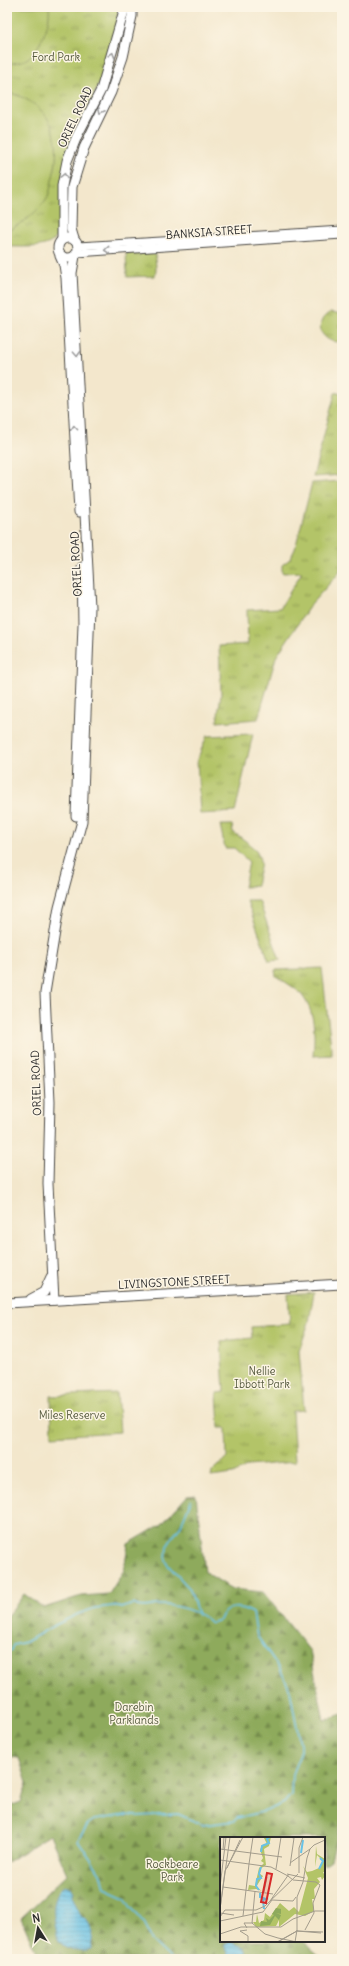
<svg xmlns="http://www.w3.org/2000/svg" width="349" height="1966" font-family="Delius,sans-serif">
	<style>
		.grass { fill: url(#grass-tufts); stroke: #6f7849 }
		.forest { fill: url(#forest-firs); stroke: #5c6a44 }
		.garden { fill: #b3c467; stroke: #6f7849 }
		.water { fill: url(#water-rules); stroke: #4a7688 }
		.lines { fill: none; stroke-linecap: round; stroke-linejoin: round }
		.stream { stroke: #68c2e6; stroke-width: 1.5 }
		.minor-casing { stroke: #494743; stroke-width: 9 }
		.major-casing { stroke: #494743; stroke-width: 11 }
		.minor { stroke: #fff; stroke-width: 7 }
		.major { stroke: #fff; stroke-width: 9 }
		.oneway { stroke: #a0a0a0 }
		.labels { text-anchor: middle; stroke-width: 3; stroke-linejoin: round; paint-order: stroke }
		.park-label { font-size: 11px; fill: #54593d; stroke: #fcf5e5 }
		.street-label { font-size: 11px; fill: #2b2b2b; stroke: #fcf5e5 }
		.inset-river { fill: none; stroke: #68c2e6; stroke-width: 2 }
		.inset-road { fill: none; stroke: #a39c8c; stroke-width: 1 }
		.view { fill: #d62828; fill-opacity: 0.15; stroke: #d62828; stroke-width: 2 }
		.inset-edge { fill: none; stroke: #2b2b2b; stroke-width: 2 }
	</style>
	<defs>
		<pattern id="grass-tufts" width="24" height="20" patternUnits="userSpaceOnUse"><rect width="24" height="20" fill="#b3c467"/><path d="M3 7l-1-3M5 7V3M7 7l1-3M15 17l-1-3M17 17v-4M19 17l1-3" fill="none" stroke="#929f55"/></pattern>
		<pattern id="forest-firs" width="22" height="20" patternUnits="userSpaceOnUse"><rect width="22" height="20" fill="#8eaa5c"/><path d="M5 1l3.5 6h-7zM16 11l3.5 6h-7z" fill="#748b4c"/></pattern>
		<pattern id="water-rules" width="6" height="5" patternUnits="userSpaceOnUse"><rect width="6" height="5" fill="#68c2e6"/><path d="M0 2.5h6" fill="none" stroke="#569ebb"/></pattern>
	</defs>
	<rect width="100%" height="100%" fill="#fcf5e5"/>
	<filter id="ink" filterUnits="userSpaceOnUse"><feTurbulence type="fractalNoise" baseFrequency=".025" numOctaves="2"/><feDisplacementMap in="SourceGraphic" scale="8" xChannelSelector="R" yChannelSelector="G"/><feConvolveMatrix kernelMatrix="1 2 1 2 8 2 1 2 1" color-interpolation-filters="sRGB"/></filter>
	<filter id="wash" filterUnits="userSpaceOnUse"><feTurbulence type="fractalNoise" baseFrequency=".012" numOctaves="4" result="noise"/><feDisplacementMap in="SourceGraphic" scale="16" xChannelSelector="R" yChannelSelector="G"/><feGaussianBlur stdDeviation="0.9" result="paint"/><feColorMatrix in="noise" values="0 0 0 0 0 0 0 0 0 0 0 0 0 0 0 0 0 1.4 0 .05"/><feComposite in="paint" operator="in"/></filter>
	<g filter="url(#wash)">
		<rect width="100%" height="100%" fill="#f3e7cc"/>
		<!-- grass -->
		<g class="grass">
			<path d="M7,7h112l-3,26 -16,49 -31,69 -11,83c-6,17 -36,12 -51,13z"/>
			<path d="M155,252l1,18 -1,6 -28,1 -1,-24z"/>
			<path d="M331,312l11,2v27c-8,3 -18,-2 -21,-10 -2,-9 2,-15 10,-19z"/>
			<path d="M342,392v83l-29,2 22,-84z"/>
			<path d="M342,481v83l-3,9 -28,31 -35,53 -18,62 -41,3 4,-28 -2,-48 29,-2 -1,-34 33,-2 22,-36 -20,1v-8l8,-6 5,-10 17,-66z"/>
			<path d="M253,734l-18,78 -35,2 -3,-54 10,-24z"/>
			<path d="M220,825h12l1,7c12,9 30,18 27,36 -1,6 -4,11 -3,18l-13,1 5,-25 -15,-14h-9z"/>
			<path d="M247,901h12l21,59 -11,1z"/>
			<path d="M322,968l10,87 -19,1c2,-23 3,-46 -14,-64 -6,-6 -16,-11 -23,-16l-1,-6z"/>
			<path d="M314,1292l-5,30 -10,29 5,59 -12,1 3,51 -47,4 -15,8 -22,3 1,-5 15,-14 -1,-30h-7l-2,-35 7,-1 -3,-51 31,-3 -1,-11 39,-3 -2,-30z"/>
			<path d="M117,1393l3,39 -68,4 -1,-40z"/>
		</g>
		<!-- forest -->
		<path class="forest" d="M196,1495l9,77 27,17 31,3 47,59 14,69 18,-6v105l-11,41 -7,5v-27h-103v103h82l20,18h-284l-18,-41 46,-44 -17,-39 -43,27v-55l14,-5 6,-19 -8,-25 -12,-1v-140l17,-23 20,14 37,-12 28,-2 15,-24 4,-26 34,-20 25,-28z"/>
		<!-- garden -->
		<g class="garden">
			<path d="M7,7h42c2,16 -9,44 -24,53 -4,2 -13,3 -18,4z"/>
			<path d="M7,92c10,3 19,6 28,13 24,18 25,49 17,75 -1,6 -2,13 -5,18 -10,15 -24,25 -40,33z"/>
		</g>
		<!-- water -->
		<g class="water">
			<path d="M64,1885l7,2 3,5 -2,4 9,20 7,6 5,10 -2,17c-10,3 -26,1 -32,-8 -2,-3 -2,-9 -3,-12 -3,-16 -5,-31 8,-44z"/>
			<path d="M230,1942l14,5 7,12h-21l-5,-14z"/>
		</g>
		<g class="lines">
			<!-- stream -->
			<g class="stream">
				<path d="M191,1500l-10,25 -14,21 -1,14 2,5 22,24 8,26"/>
				<path d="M7,1652l4,-2 2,-5 13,-3 27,-16 25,-12 17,-6 18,-2 9,2 11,-4c9,5 15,2 25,1 15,-1 43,6 53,18l9,-3c5,-16 20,-14 33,-7l4,23 23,33 10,21 10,54v10l-8,20 -1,21 -7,8 -18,8 -29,7 -3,3 -31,4 -25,-11 -40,2 -13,-1 -31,5 -6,4 -10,16 24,36 3,12 20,9 5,9 15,18 7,17 19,18"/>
			</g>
		</g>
	</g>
	<g filter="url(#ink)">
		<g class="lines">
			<!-- minor casing -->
			<g class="minor-casing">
				<g id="minor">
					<path d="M78,246l264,-16"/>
					<path d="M77,253l265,-18"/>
				</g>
			</g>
			<!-- major casing -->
			<g class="major-casing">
				<g id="major">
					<circle cx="68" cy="248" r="10"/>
					<path d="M62,239v-53l5,-25 10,-25 24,-46 24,-83"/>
					<path d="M74,239l-3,-10 1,-42 12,-39 27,-56 12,-35 9,-41v-9"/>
					<path d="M60,256l4,9 2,13 13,234"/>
					<path d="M76,816l7,-192 -1,-57"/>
					<path d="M31,1299l13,-7 7,-15"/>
					<path d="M54,1300l-6,-116 2,-82 -5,-109 14,-86 23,-86 8,-214 -18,-334 3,-17"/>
					<path d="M7,1303l335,-19"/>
				</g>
			</g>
			<!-- minor -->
			<use href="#minor" class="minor"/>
			<!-- major -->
			<use href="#major" class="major"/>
		</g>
		<!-- one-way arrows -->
		<defs><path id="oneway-chevron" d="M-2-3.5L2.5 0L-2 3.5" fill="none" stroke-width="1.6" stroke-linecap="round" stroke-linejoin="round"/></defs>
		<g class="oneway">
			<use href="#oneway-chevron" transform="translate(112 55) rotate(-73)"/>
			<use href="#oneway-chevron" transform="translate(101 111) rotate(116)"/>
			<use href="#oneway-chevron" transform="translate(64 176) rotate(-78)"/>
			<use href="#oneway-chevron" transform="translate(107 250) rotate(175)"/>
			<use href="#oneway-chevron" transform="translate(77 354) rotate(87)"/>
			<use href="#oneway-chevron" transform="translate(74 428) rotate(-94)"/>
		</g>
	</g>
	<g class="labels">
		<!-- park labels -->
		<g class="park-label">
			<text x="56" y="61">Ford Park</text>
			<text x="262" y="1375">Nellie<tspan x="262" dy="13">Ibbott Park</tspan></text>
			<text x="72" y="1419">Miles Reserve</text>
			<text x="134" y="1711">Darebin<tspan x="134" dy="13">Parklands</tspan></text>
			<text x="172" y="1868">Rockbeare<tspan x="172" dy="13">Park</tspan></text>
		</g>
		<!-- street labels -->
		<g class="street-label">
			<text transform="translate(75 117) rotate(-65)" y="4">ORIEL ROAD</text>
			<text transform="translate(209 232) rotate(-4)" y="4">BANKSIA STREET</text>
			<text transform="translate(76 564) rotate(-93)" y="4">ORIEL ROAD</text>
			<text transform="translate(36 1083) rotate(-92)" y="4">ORIEL ROAD</text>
			<text transform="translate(174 1282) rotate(-3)" y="4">LIVINGSTONE STREET</text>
		</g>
	</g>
	<!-- overview -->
	<g transform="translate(220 1837)">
		<rect width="105" height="105" fill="#f3e7cc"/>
		<path d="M51,0l-2,9 -5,3 2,16 -6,4v5l3,2 -7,11 6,4 -6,-2 -8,1 1,-5 6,1 4,-18 5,-5 -3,-2 2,-3 -3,-8 2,-5 5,-1 -3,-6zM96,9l1,8 8,5v13h-2l2,4 -3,4 -1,-3 -4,1 3,4 -6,7 1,10h-3l2,12 -9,5 -10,-2 -16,13v-7l-3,6 -20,1 -3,-5h3l1,-8 2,9 5,-3 1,-7 5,4 10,-14 9,8 5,-4 5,5 9,-34 -5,-12 4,6 5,-1 7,-3 4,-7 -6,-6 -2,12z" fill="#b3c467"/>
		<path d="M56,71l5,1v5l-5,-1 5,2 -2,5 -4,-4 -5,9 -10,1 1,-5 6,1 -1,-4 3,2 5,-5 -2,-1z" fill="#8eaa5c"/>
		<path class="inset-river" d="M41,15l1,-6 7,-3 -2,-4 3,-2M81,16l2,-13M99,32l4,-8 -3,-3M39,53l-3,-4 1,-7 4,-1 -2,-4 2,-7M40,56v4l6,2 -3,1 1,9"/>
		<path class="inset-road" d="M69,0l5,1 -4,28M94,8l11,-5M0,12l62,8M3,13l1,-13M0,23l51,7 17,9M70,26l20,-14M29,27l4,-27M7,31l13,-28M56,32l5,-32M79,36v-25l4,-11M67,37l18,4M68,39l5,4 23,2 4,3 -7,18 1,10M83,45l4,-24 3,-9 4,-4M0,50l6,-50M3,50l50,7M35,54l-3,32 13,11M44,55l3,-15M77,60v34M77,60l6,-15M50,64l19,-27M0,72l10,-72M0,72l5,-38 18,-34M0,76l14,2M23,79l6,-52M0,80l5,-7h31l9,-4 33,-32M0,84l43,-9 9,-12 21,1 3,-4M27,91l-3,-5h9M27,93l-7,1 8,5v6M85,93l9,-17M77,94l26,1M0,97l21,-7h40l12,-8 22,-8h10M45,97l13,4M58,101l19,4M57,105l20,-11M58,105l19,-11 24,2M75,105l2,-12"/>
		<path class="view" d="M47,36l5,1 -6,29 -5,-1z"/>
		<rect width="105" height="105" class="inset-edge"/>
	</g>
	<!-- margin -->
	<rect width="349" height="1966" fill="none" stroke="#fcf5e5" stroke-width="24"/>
	<!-- north arrow -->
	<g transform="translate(38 1928) rotate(349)" stroke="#fcf5e5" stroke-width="3" paint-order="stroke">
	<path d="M0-3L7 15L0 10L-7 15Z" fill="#2b2b2b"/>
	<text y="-6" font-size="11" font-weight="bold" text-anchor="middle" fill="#2b2b2b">N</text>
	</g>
</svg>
